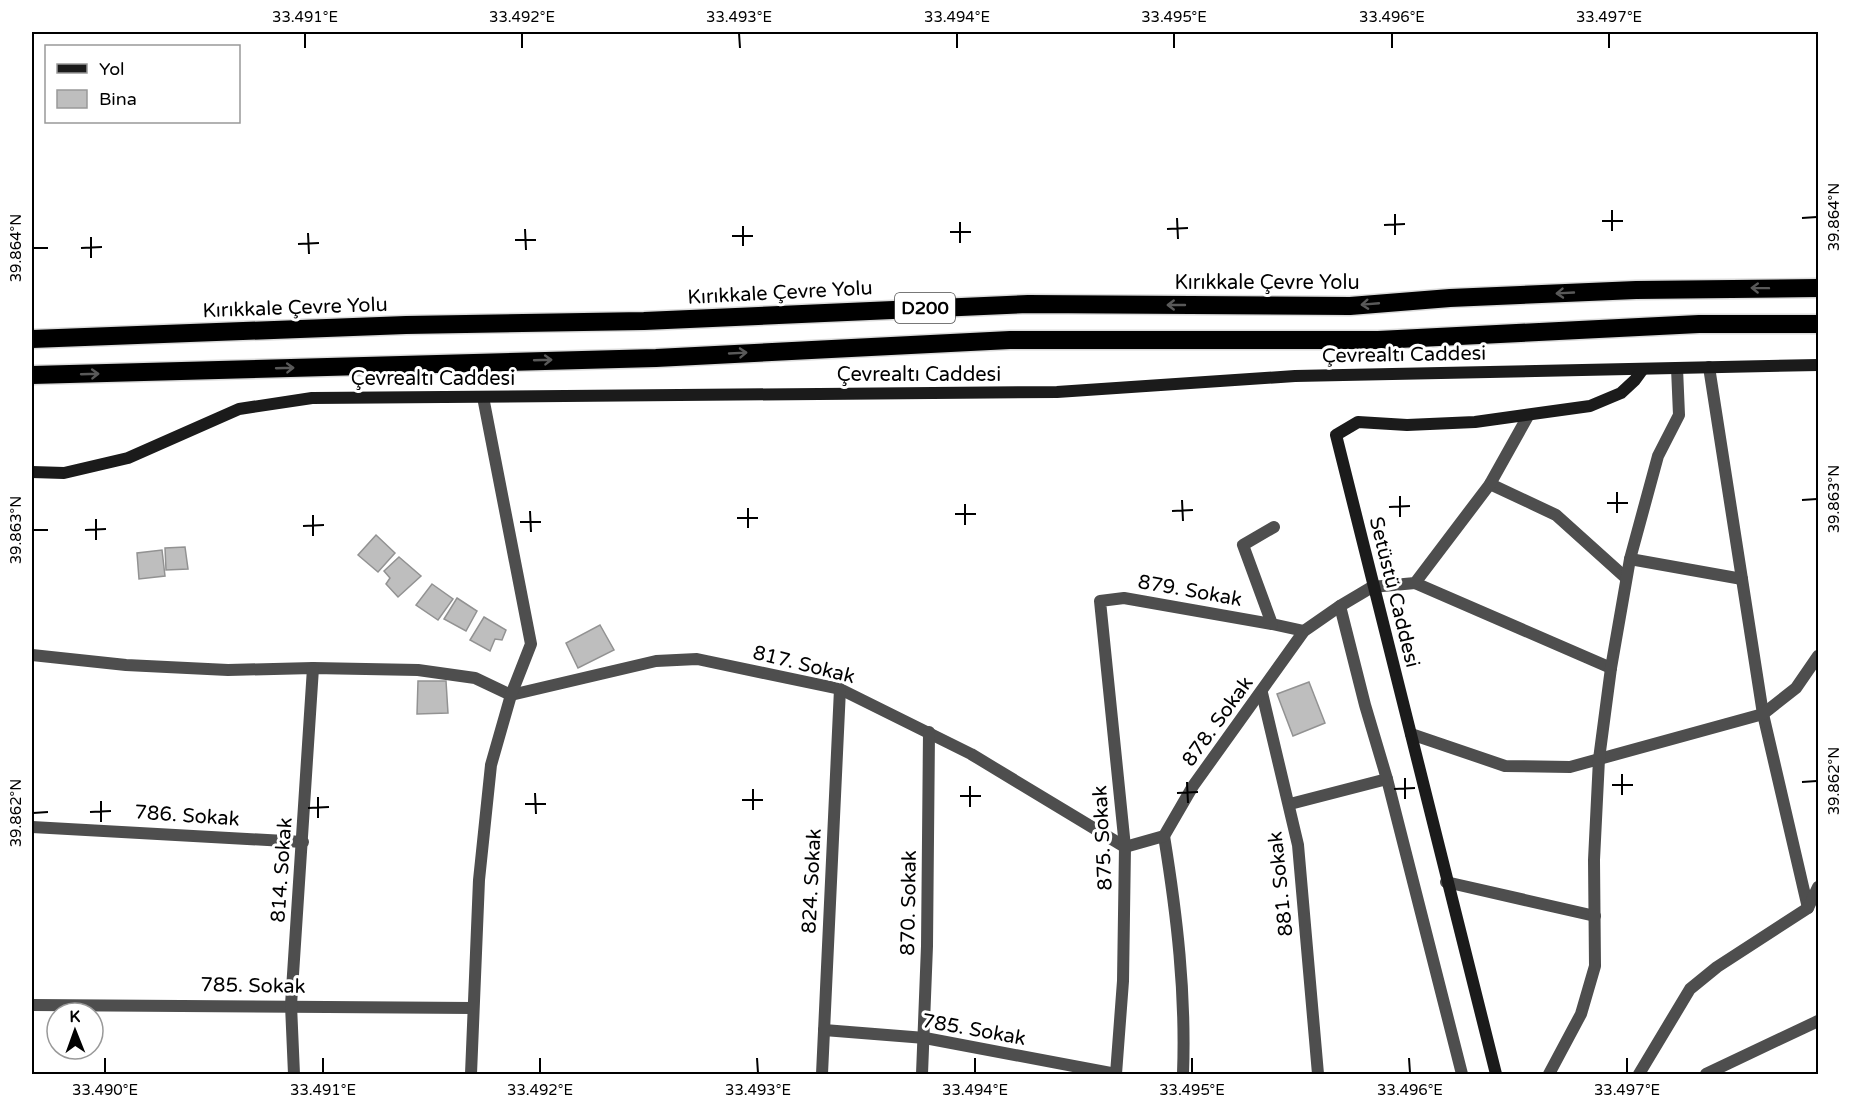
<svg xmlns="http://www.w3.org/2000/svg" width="1850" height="1106" font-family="'Varela Round',sans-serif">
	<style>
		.building { fill: #bebebe; stroke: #929292; stroke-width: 1.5 }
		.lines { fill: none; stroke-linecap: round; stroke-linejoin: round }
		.highway-casing { stroke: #dbdbdb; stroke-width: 21 }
		.street { stroke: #4e4e4e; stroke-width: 12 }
		.secondary { stroke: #1b1b1b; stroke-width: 12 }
		.highway { stroke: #000; stroke-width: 18 }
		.oneway { stroke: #595959 }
		.ticks { fill: none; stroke: #000; stroke-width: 2 }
		.labels { text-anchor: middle; stroke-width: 6; stroke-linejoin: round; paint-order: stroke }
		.shield { fill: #fff; stroke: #4c4c4c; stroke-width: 1.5 }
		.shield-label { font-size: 18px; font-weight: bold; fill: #000 }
		.street-label { font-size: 20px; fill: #000; stroke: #fff }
		.neatline { fill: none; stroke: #000; stroke-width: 2 }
		.ticks-label { font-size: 15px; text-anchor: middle; fill: #000 }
	</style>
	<rect width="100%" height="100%" fill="#fff"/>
	<!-- building -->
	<g class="building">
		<path d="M376,535l19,18 -17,19 -20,-17z"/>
		<path d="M185,547l3,22 -22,1 -1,-22z"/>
		<path d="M162,550l3,26 -26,3 -2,-26z"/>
		<path d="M399,557l22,19 -23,21 -12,-13 4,-6 -6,-7z"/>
		<path d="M432,584l21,15 -15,21 -22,-15z"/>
		<path d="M457,598l20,13 -11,20 -22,-12z"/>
		<path d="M484,617l22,13 -4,10 -7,-1 -5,12 -20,-11z"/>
		<path d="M600,625l14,25 -36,18 -12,-25z"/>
		<path d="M418,681h28l2,32 -31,1z"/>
		<path d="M1309,682l16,41 -32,13 -16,-42z"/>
	</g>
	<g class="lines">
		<!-- highway casing -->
		<g class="highway-casing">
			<g id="highway">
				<path d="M32,339l374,-14 238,-4 384,-17 322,2 100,-8 186,-8 182,-2"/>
				<path d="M32,375l624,-17 354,-18h368l321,-16h119"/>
			</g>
		</g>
		<!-- street -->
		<g class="street">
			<path d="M1709,367l54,347 45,194"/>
			<path d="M1490,484l66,31 70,63"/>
			<path d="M1274,527l-31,18 29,79 32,7"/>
			<path d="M1630,559l112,20"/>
			<path d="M1415,583l196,85"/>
			<path d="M32,655l94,10 102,5 85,-2 105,2 57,8 36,17 145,-34 41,-2 143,30 131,65 154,93"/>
			<path d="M1262,693l36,152 20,229"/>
			<path d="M1411,734l94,32 65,1 193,-53 33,-26 22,-32"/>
			<path d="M1290,804l97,-25"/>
			<path d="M32,827l271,15"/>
			<path d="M1164,836c13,80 22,157 19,238"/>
			<path d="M1125,847l39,-11 29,-50 111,-155 36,-25"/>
			<path d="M1446,882l149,34"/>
			<path d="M32,1005l441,3"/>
			<path d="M824,1030l101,8 191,36"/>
			<path d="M294,1074l-3,-69 22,-337"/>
			<path d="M471,1074l8,-194 12,-115 20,-70 20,-51 -48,-247"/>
			<path d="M822,1074l18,-385"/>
			<path d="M922,1074l5,-128 2,-214"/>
			<path d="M1116,1074l7,-93 2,-134 -25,-246 24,-3 148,26"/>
			<path d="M1462,1074l-75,-295 -22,-74 -25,-99 32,-19 43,-4 75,-99 38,-68"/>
			<path d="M1549,1074l32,-60 14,-48 -1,-106 5,-101 12,-91 19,-109 28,-103 21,-41 -2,-47"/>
			<path d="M1639,1074l51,-85 27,-22 91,-59 10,-21"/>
			<path d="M1706,1074l112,-53"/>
		</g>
		<!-- secondary -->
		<g class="secondary">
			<path d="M32,472l32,1 64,-15 111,-49 73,-11 745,-6 238,-16 523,-11"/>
			<path d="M1496,1074l-160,-639 22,-13 49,3 68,-3 115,-16 31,-13 14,-13 8,-11"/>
		</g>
		<!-- highway -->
		<use href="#highway" class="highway"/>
	</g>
	<!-- one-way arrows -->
	<defs><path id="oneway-shaft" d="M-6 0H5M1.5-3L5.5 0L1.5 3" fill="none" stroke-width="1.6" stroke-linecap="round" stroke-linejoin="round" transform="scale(1.5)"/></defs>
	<g class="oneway">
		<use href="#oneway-shaft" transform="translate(1760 288) rotate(-179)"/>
		<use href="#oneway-shaft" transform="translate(1565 293) rotate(177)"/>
		<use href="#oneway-shaft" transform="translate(1370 304) rotate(175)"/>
		<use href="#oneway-shaft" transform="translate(1176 305) rotate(-180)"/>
		<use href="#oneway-shaft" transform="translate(738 353) rotate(-3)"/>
		<use href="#oneway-shaft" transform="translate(543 360) rotate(-2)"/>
		<use href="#oneway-shaft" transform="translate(285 368) rotate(-2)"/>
		<use href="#oneway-shaft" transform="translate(90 374) rotate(-2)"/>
	</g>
	<!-- ticks -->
	<path class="ticks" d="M305,33v15M522,33v15M739,33l1,15M957,33v15M1174,33v15M1392,33v15M1609,33v15M1612,210v21M1395,214v21M1177,218l1,21M1802,218l15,-1M1602,221h21M960,222v21M1384,225l21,-1M743,226v20M525,229l1,21M1167,229l21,-1M950,232h21M308,233l1,21M732,236h21M91,237v21M515,240h21M298,244l21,-1M33,248h15M81,248l21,-1M1617,492v21M1400,496v21M1182,500l1,21M1802,500l15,-1M1607,503h21M965,504v21M1389,507l21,-1M748,508v20M530,511l1,21M1172,511l21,-1M955,514h21M313,515v21M737,518h21M96,519v21M520,522h21M303,526l21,-1M33,530h15M85,530l21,-1M1622,774v21M1405,778v21M1187,782l1,21M1802,782l15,-1M1612,785h21M970,786v21M753,789v21M1394,789l21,-1M535,793l1,21M1177,793l21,-1M960,796h21M318,797v21M742,800h21M101,801v21M525,804h21M308,808l21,-1M90,812l21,-1M33,813l15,-1M105,1058v15M323,1058v15M540,1058v15M757,1058l1,15M975,1058v15M1192,1058v15M1409,1058l1,15M1627,1058v15"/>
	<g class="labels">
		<!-- shield labels -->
		<rect class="shield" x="895" y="293" width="60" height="30" rx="4.5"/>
		<g class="shield-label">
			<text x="925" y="314">D200</text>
		</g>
		<!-- street labels -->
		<g class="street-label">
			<text x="1267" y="289">Kırıkkale Çevre Yolu</text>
			<text transform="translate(780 292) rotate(-3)" y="7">Kırıkkale Çevre Yolu</text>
			<text transform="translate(295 307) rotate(-2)" y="7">Kırıkkale Çevre Yolu</text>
			<text transform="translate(1404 354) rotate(-1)" y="7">Çevrealtı Caddesi</text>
			<text x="919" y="381">Çevrealtı Caddesi</text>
			<text x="433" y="385">Çevrealtı Caddesi</text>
			<text transform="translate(1190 590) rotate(10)" y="7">879. Sokak</text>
			<text transform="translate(1395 592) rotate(76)" y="7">Setüstü Caddesi</text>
			<text transform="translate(804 664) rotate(14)" y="7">817. Sokak</text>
			<text transform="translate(1217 721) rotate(-54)" y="7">878. Sokak</text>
			<text transform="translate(187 815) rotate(4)" y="7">786. Sokak</text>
			<text transform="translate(1102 838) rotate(-93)" y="7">875. Sokak</text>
			<text transform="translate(281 870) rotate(-86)" y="7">814. Sokak</text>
			<text transform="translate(811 881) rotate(-87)" y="7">824. Sokak</text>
			<text transform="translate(1280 884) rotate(-96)" y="7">881. Sokak</text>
			<text transform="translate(908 903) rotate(-89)" y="7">870. Sokak</text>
			<text transform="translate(253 985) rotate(1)" y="7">785. Sokak</text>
			<text transform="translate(974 1029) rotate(10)" y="7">785. Sokak</text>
		</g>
	</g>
	<!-- border -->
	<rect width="1850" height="1106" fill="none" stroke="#ffffff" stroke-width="66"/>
	<!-- legend -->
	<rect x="45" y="45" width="195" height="78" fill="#ffffff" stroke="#999999" stroke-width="1.5"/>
	<rect x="57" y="64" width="30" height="9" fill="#1b1b1b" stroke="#999999" stroke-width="1.5"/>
	<text x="99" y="75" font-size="18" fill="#000000">Yol</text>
	<rect x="57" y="90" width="30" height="18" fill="#bebebe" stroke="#999999" stroke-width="1.5"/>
	<text x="99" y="105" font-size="18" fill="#000000">Bina</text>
	<!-- north arrow -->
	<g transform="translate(75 1031) rotate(359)"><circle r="28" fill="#ffffff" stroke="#999999" stroke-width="1.5"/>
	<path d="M0-4.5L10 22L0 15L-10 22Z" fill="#000000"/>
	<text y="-9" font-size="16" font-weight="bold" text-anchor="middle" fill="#000000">K</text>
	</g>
	<rect x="33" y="33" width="1784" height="1040" class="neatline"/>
	<g class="ticks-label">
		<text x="305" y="22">33.491°E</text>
		<text x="522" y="22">33.492°E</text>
		<text x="739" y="22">33.493°E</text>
		<text x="957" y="22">33.494°E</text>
		<text x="1174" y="22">33.495°E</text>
		<text x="1392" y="22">33.496°E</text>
		<text x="1609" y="22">33.497°E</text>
		<text transform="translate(1834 217) rotate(-90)" y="5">39.864°N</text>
		<text transform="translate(16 248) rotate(-90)" y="5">39.864°N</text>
		<text transform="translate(1834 499) rotate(-90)" y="5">39.863°N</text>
		<text transform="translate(16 530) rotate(-90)" y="5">39.863°N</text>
		<text transform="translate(1834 781) rotate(-90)" y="5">39.862°N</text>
		<text transform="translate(16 813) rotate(-90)" y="5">39.862°N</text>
		<text x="105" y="1095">33.490°E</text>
		<text x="323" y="1095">33.491°E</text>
		<text x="540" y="1095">33.492°E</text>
		<text x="758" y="1095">33.493°E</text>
		<text x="975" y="1095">33.494°E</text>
		<text x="1192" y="1095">33.495°E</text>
		<text x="1410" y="1095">33.496°E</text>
		<text x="1627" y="1095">33.497°E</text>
	</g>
</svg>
